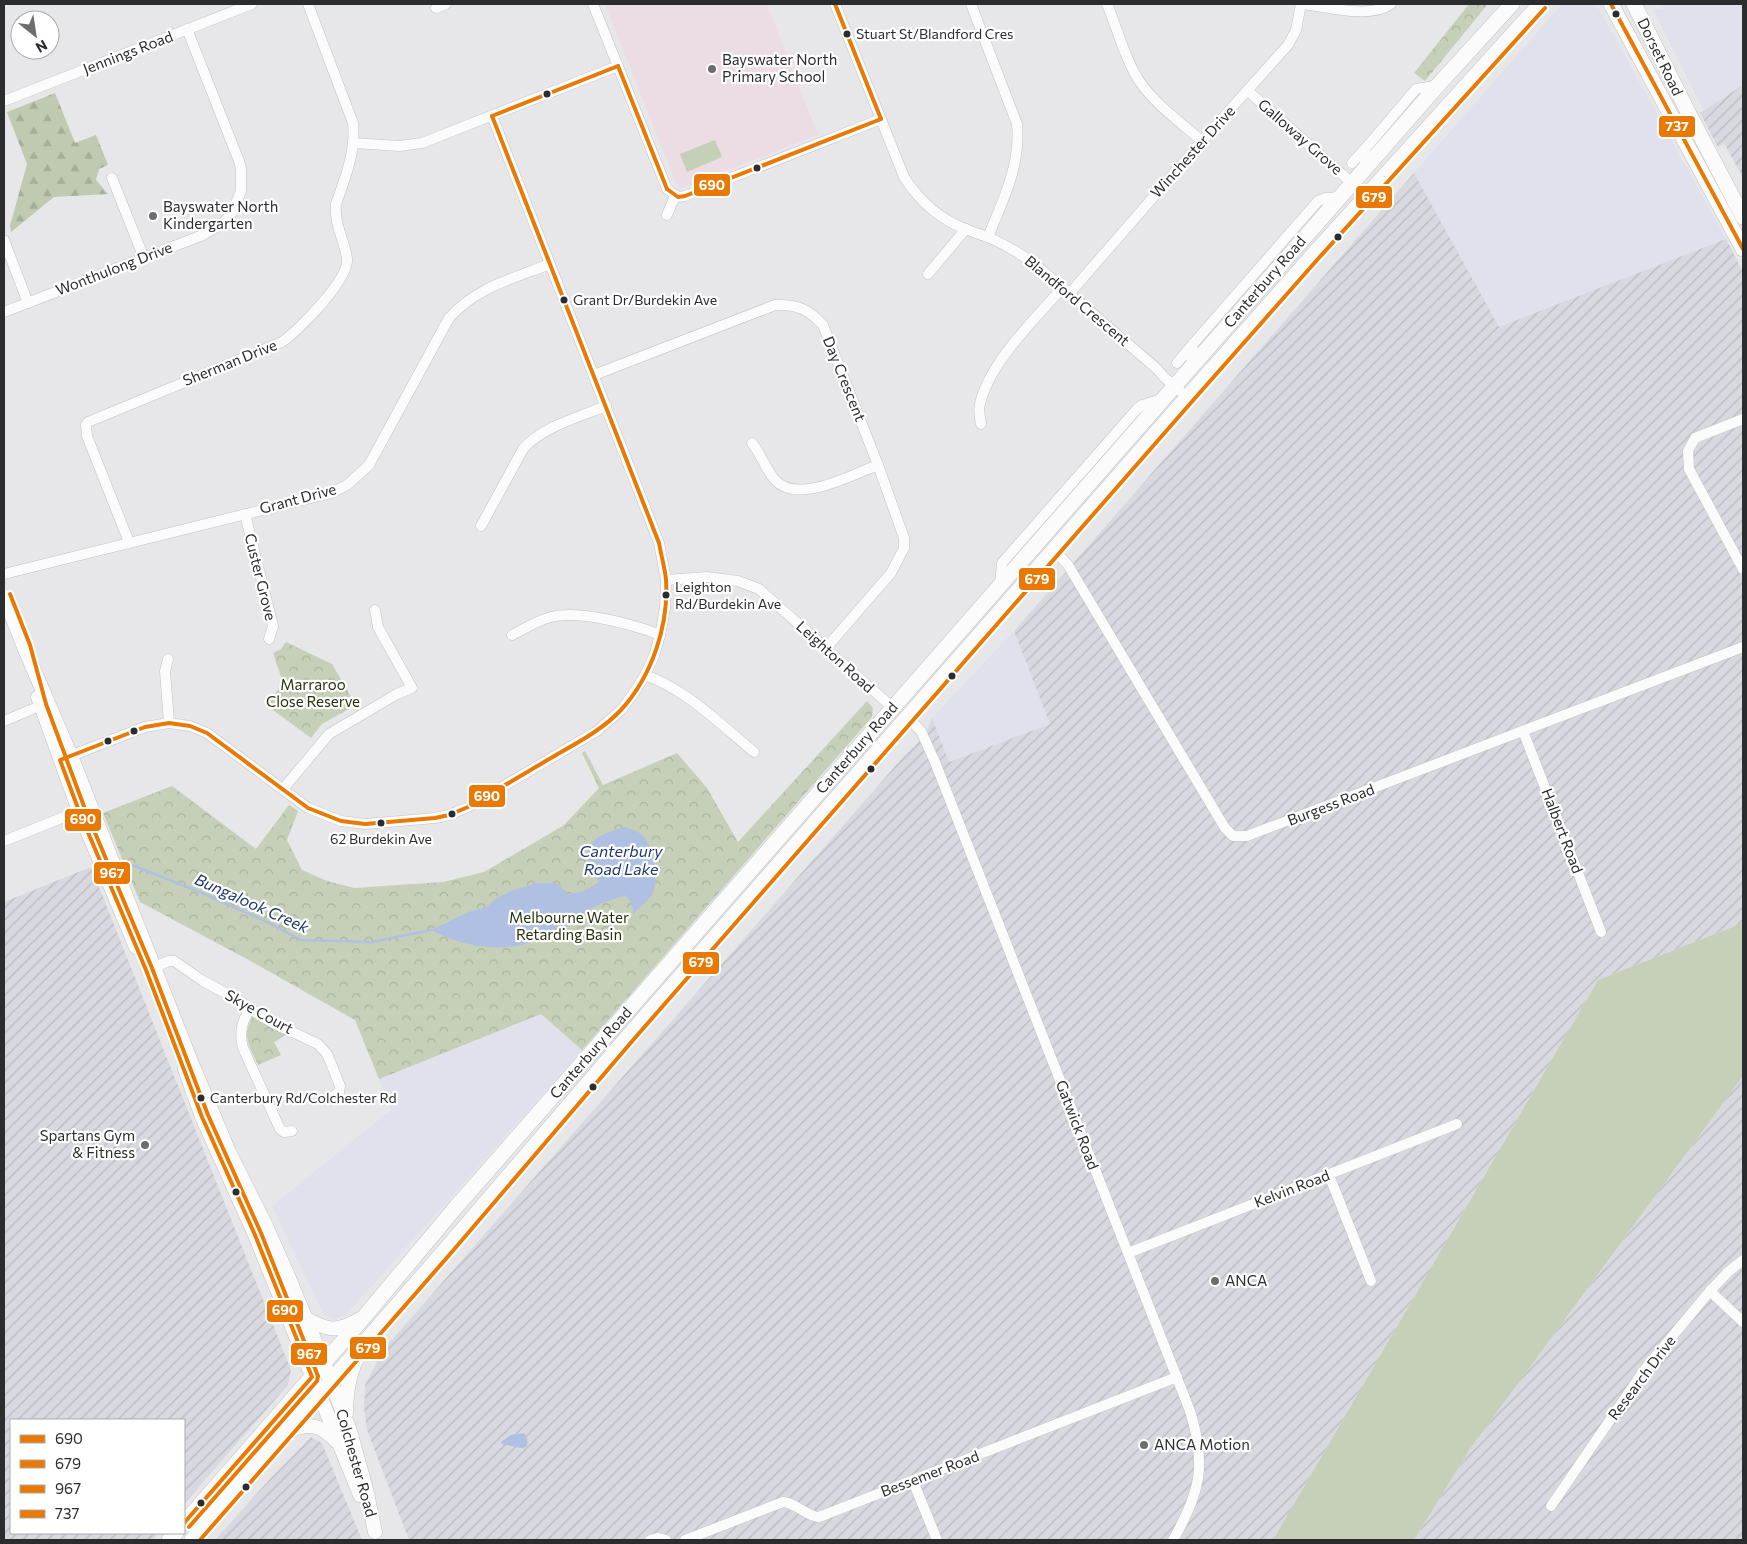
<svg xmlns="http://www.w3.org/2000/svg" width="1747" height="1544" font-family="Commissioner,sans-serif">
	<style>
		.commercial { fill: #e1e0ed }
		.industrial { fill: url(#industrial-furrows) }
		.education { fill: #ebdde3 }
		.grass { fill: #c6d0b8 }
		.forest { fill: url(#forest-firs) }
		.park { fill: url(#park-crowns) }
		.water { fill: #b0c0e2 }
		.lines { fill: none; stroke-linecap: round; stroke-linejoin: round }
		.stream { stroke: #b0c0e2; stroke-width: 2.5 }
		.minor-casing { stroke: #c2c2c4; stroke-width: 11 }
		.secondary-casing { stroke: #c2c2c4; stroke-width: 15 }
		.primary-casing { stroke: #c2c2c4; stroke-width: 16 }
		.minor { stroke: #fbfbfc; stroke-width: 10 }
		.secondary { stroke: #fbfbfc; stroke-width: 14 }
		.primary { stroke: #fbfbfc; stroke-width: 15 }
		.bus-1-casing { stroke: #fff; stroke-width: 8 }
		.bus-2-casing { stroke: #fff; stroke-width: 8 }
		.bus-3-casing { stroke: #fff; stroke-width: 8 }
		.bus-4-casing { stroke: #fff; stroke-width: 8 }
		.bus-1 { stroke: #ea7904; stroke-width: 4 }
		.bus-2 { stroke: #ea7904; stroke-width: 4 }
		.bus-3 { stroke: #ea7904; stroke-width: 4 }
		.bus-4 { stroke: #ea7904; stroke-width: 4 }
		.bus-dot { fill: #2b2c2d; stroke: #fff; stroke-width: 2 }
		.poi-dot { fill: #6d6d6f; stroke: #fff; stroke-width: 2 }
		.labels { text-anchor: middle; stroke-width: 4.5; stroke-linejoin: round; paint-order: stroke }
		.bus-label { font-size: 14px; fill: #2b2c2d; stroke: #fff; text-anchor: start }
		.street-label { font-size: 15px; fill: #2b2c2d; stroke: #fff }
		.poi-label { font-size: 15px; fill: #2b2c2d; stroke: #fff; text-anchor: start }
		.park-label { font-size: 15px; fill: #26330d; stroke: #fff }
		.water-label { font-size: 16px; font-style: italic; fill: #1e376f; stroke: #fff }
		.line-badge { stroke: #fff; stroke-width: 2 }
		.badge-label { font-size: 14px; text-anchor: middle; font-weight: bold; fill: #fff }
	</style>
	<defs>
		<pattern id="industrial-furrows" width="10" height="10" patternUnits="userSpaceOnUse" patternTransform="scale(1.25)"><rect width="10" height="10" fill="#d8d8e0"/><path d="M-1 1l2-2M0 10L10 0M9 11l2-2" fill="none" stroke="#babac0"/></pattern>
		<pattern id="forest-firs" width="22" height="20" patternUnits="userSpaceOnUse" patternTransform="scale(1.25)"><rect width="22" height="20" fill="#bfcab0"/><path d="M5 1l3.5 6h-7zM16 11l3.5 6h-7z" fill="#a4ae98"/></pattern>
		<pattern id="park-crowns" width="20" height="18" patternUnits="userSpaceOnUse" patternTransform="scale(1.25)"><rect width="20" height="18" fill="#c6d0b8"/><path d="M2 6a3 3 0 1 1 6 0M12 15a3 3 0 1 1 6 0" fill="none" stroke="#aab39e"/></pattern>
	</defs>
	<rect width="100%" height="100%" fill="#e7e7ea"/>
	<!-- commercial -->
	<g class="commercial">
		<path d="M1562,4h33l5,7 126,228 -227,89 -85,-155z"/>
		<path d="M1665,4h78v81l-39,26 -51,-102h8z"/>
		<path d="M1014,631l36,93 -102,38 -16,-44z"/>
		<path d="M541,1014l41,36 -236,265 -10,4 -12,-4 -52,-109 119,-96 -12,-31z"/>
	</g>
	<!-- industrial -->
	<g class="industrial">
		<path d="M1743,85v93l-19,-35 -6,4 -18,-34z"/>
		<path d="M1414,173l85,154 227,-88 17,33v651l-145,57 -325,560h-864l-42,-110 -3,-22 1,-23 18,-35 522,-595 19,-18 8,-19 17,44 101,-38 -36,-93z"/>
		<path d="M91,867l200,503 -3,15 -104,119v-84h-173v113h148l-7,7h-148v-638z"/>
		<path d="M1743,1076v464h-329l56,-91z"/>
		<path d="M311,1437l11,6 40,97h-147l54,-60z"/>
	</g>
	<!-- education -->
	<path class="education" d="M605,4h162l51,131 -137,53 -4,-2z"/>
	<!-- grass -->
	<g class="grass">
		<path d="M715,140l7,17 -35,15 -7,-18z"/>
		<path d="M1743,923v153l-273,373 -56,91h-141l325,-560z"/>
	</g>
	<!-- forest -->
	<path class="forest" d="M55,93l20,50 21,-8 12,30 -9,4 -3,11 12,14 -54,3 -43,35 -1,-6 17,-62 -20,-52z"/>
	<!-- park -->
	<g class="park">
		<path d="M1469,4h19l-63,77 -11,-8z"/>
		<path d="M286,642l46,22 24,41 -34,19 -11,14 -45,-33 17,-22 -10,-30 8,-4z"/>
		<path d="M867,701l6,7 -1,9 -290,333 -41,-36 -162,65 -24,-59 -110,-62 -105,-56 -37,-89 69,-27 84,63 33,-44 9,6 -11,29 15,30 25,11 27,7 89,-6 41,-10 80,-47 35,-37 -17,-35 3,-2 18,34 74,-32 30,35 31,54z"/>
		<path d="M252,1017l34,18 -12,7 7,13 -23,10c-9,-20 -16,-27 -6,-48z"/>
	</g>
	<!-- water -->
	<g class="water">
		<path d="M626,827c5,2 11,4 15,7 11,9 18,43 13,56 -4,10 -14,17 -21,24l-1,-10 -7,-9c-12,5 -25,8 -36,15 -5,3 -9,9 -15,12 -6,5 -14,6 -21,9 -8,2 -14,8 -21,11 -32,11 -71,4 -101,-12l40,-19 16,-4 7,-7 17,-9 26,-8h19l13,11 15,-3 15,-9c-4,-7 -12,-18 -12,-26 0,-19 25,-26 39,-29z"/>
		<path d="M524,1433c3,5 5,9 2,14l-5,1 -19,-4 -1,-2 10,-7z"/>
	</g>
	<g class="lines">
		<!-- stream -->
		<path class="stream" d="M127,863l75,30 59,26 40,21 71,2 59,-12"/>
		<!-- minor casing -->
		<g class="minor-casing">
			<g id="minor">
				<path d="M593,4l74,185 11,8 7,-1 196,-77"/>
				<path d="M835,4l69,173c16,25 36,43 64,53 7,3 15,5 22,8 16,7 31,16 46,27l120,103 8,9 23,20"/>
				<path d="M971,4l46,120c4,41 -14,76 -29,113"/>
				<path d="M1107,4c10,24 19,58 33,78 16,23 41,41 62,59"/>
				<path d="M1304,4c24,3 66,15 87,0"/>
				<path d="M436,8l10,-4"/>
				<path d="M1248,91l104,92"/>
				<path d="M4,101l248,-97"/>
				<path d="M354,143l45,3 23,-3 196,-77"/>
				<path d="M1352,163l13,-14"/>
				<path d="M1365,169v-20l51,-60c8,-2 14,-1 22,-4"/>
				<path d="M112,178l32,80"/>
				<path d="M667,215l8,-19"/>
				<path d="M4,240l24,63"/>
				<path d="M928,274l38,-45"/>
				<path d="M1070,293l132,-152 86,-96 8,-15 5,-26"/>
				<path d="M4,312l199,-77 20,-12 9,-10 9,-22v-22l-2,-8 -52,-132"/>
				<path d="M1177,363l16,-19"/>
				<path d="M1191,366l2,-22 125,-143 8,-3 14,-1"/>
				<path d="M594,375l181,-70c22,-1 33,4 48,20l55,140 26,73v10l-13,25 -65,75"/>
				<path d="M1743,419l-48,19 -7,13 1,18 54,100"/>
				<path d="M981,424c-1,-7 -3,-14 -1,-20 9,-41 55,-85 83,-117"/>
				<path d="M752,443c9,11 14,27 23,37 23,25 78,-6 103,-15"/>
				<path d="M245,514l28,112 -4,13"/>
				<path d="M481,526l42,-77c19,-22 56,-32 83,-43"/>
				<path d="M129,542l-42,-106 -1,-11 2,-3 194,-80c17,-12 68,-63 65,-84 -3,-19 -13,-34 -11,-54 9,-26 20,-52 17,-81l-45,-119"/>
				<path d="M1054,550l14,15 157,263 8,8h14l496,-189"/>
				<path d="M4,574l327,-81 16,-8 22,-20 80,-147c28,-31 63,-39 101,-54"/>
				<path d="M666,580l41,-3 31,4 21,8 133,118"/>
				<path d="M1000,585l2,-22 135,-154 5,-4 20,-6"/>
				<path d="M512,635c12,-6 26,-15 39,-18 28,-7 82,7 109,18"/>
				<path d="M168,659l-3,12 4,52"/>
				<path d="M645,675c42,15 75,49 109,77"/>
				<path d="M907,717l14,14 14,31 255,649c17,54 10,82 -17,129"/>
				<path d="M4,721l43,-18"/>
				<path d="M1523,731l78,201"/>
				<path d="M65,758l80,-31 24,-4 21,3 17,7 101,75 33,13 24,3 70,-6 14,-3 19,-8 129,-76 24,-21 12,-16 12,-19 9,-19 6,-21 5,-27 1,-28 -7,-37 -167,-427"/>
				<path d="M283,789l46,-55 68,-40 15,-6 -34,-61 -3,-17"/>
				<path d="M4,841l80,-32"/>
				<path d="M146,970l23,-9h5l29,20 37,20 10,8 23,14 45,21 9,10 3,7 10,25 -1,6 -7,5"/>
				<path d="M250,1009c-9,13 -11,25 -7,39l37,81 4,3 8,-1"/>
				<path d="M1329,1175l42,106"/>
				<path d="M1128,1253l329,-129"/>
				<path d="M1710,1291l33,31"/>
				<path d="M913,1481l24,59"/>
				<path d="M1551,1506l94,-137 65,-78 18,-19 15,-12"/>
				<path d="M650,1540l7,-2 9,2"/>
				<path d="M685,1540l98,-38c14,1 22,14 36,15l358,-140"/>
			</g>
		</g>
		<!-- secondary casing -->
		<g class="secondary-casing">
			<g id="secondary">
				<path d="M4,596l20,51 47,109 121,308 37,88 37,74 20,45 38,92 26,68 16,58 9,43"/>
				<path d="M38,697l41,114 57,136"/>
				<path d="M185,1069l17,48 53,118 105,260"/>
				<path d="M303,1317c25,14 34,16 59,1"/>
				<path d="M346,1414c0,-23 3,-44 15,-63"/>
				<path d="M286,1432c22,-9 33,-9 50,9"/>
			</g>
		</g>
		<!-- primary casing -->
		<g class="primary-casing">
			<g id="primary">
				<path d="M1611,4l132,245"/>
				<path d="M1634,4l54,108 55,105"/>
				<path d="M184,1523l180,-206 92,-110 983,-1123 73,-80"/>
				<path d="M169,1540l7,-7"/>
				<path d="M192,1540l254,-291 183,-214 562,-642 121,-137 228,-252"/>
			</g>
		</g>
		<!-- minor -->
		<use href="#minor" class="minor"/>
		<!-- secondary -->
		<use href="#secondary" class="secondary"/>
		<!-- primary -->
		<use href="#primary" class="primary"/>
		<!-- bus-1 casing -->
		<g class="bus-1-casing">
			<g id="bus-1">
				<path d="M835,4l46,115"/>
				<path d="M618,66l49,123 11,8 7,-1 196,-77"/>
				<path d="M492,116l126,-50"/>
				<path d="M184,1523l128,-146 -57,-142 -53,-118 -56,-147 -67,-159 -19,-51 85,-33 24,-4 21,3 17,7 101,75 33,13 24,3 70,-6 14,-3 19,-8c29,-17 59,-35 88,-52 23,-13 47,-26 65,-45 31,-34 48,-85 45,-130 -1,-12 -5,-25 -7,-37l-167,-427"/>
			</g>
		</g>
		<!-- bus-2 casing -->
		<g class="bus-2-casing">
			<path id="bus-2" d="M200,1540l251,-287 183,-214 562,-642 121,-137 228,-252"/>
		</g>
		<!-- bus-3 casing -->
		<g class="bus-3-casing">
			<path id="bus-3" d="M10,594l20,51 16,59 39,105 67,159 56,147 53,118 57,143 -1,5 -128,146"/>
		</g>
		<!-- bus-4 casing -->
		<g class="bus-4-casing">
			<path id="bus-4" d="M1611,4l132,245"/>
		</g>
		<!-- bus-1 -->
		<use href="#bus-1" class="bus-1"/>
		<!-- bus-2 -->
		<use href="#bus-2" class="bus-2"/>
		<!-- bus-3 -->
		<use href="#bus-3" class="bus-3"/>
		<!-- bus-4 -->
		<use href="#bus-4" class="bus-4"/>
	</g>
	<!-- markers -->
	<g class="bus-dot">
		<circle cx="1616" cy="14" r="4.5"/>
		<circle cx="847" cy="34" r="4.5"/>
		<circle cx="547" cy="94" r="4.5"/>
		<circle cx="757" cy="168" r="4.5"/>
		<circle cx="1338" cy="237" r="4.5"/>
		<circle cx="564" cy="300" r="4.5"/>
		<circle cx="666" cy="595" r="4.5"/>
		<circle cx="952" cy="676" r="4.5"/>
		<circle cx="134" cy="731" r="4.5"/>
		<circle cx="108" cy="741" r="4.5"/>
		<circle cx="871" cy="769" r="4.5"/>
		<circle cx="452" cy="814" r="4.5"/>
		<circle cx="381" cy="823" r="4.5"/>
		<circle cx="593" cy="1087" r="4.5"/>
		<circle cx="201" cy="1098" r="4.5"/>
		<circle cx="236" cy="1192" r="4.5"/>
		<circle cx="246" cy="1487" r="4.5"/>
		<circle cx="201" cy="1503" r="4.5"/>
	</g>
	<g class="poi-dot">
		<circle cx="712" cy="69" r="5"/>
		<circle cx="153" cy="216" r="5"/>
		<circle cx="145" cy="1145" r="5"/>
		<circle cx="1215" cy="1281" r="5"/>
		<circle cx="1144" cy="1445" r="5"/>
	</g>
	<g class="labels">
		<!-- bus labels -->
		<g class="bus-label">
			<text x="856" y="39">Stuart St/Blandford Cres</text>
			<text x="573" y="305">Grant Dr/Burdekin Ave</text>
			<text x="675" y="592">Leighton<tspan x="675" dy="17">Rd/Burdekin Ave</tspan></text>
			<text x="381" y="844" text-anchor="middle">62 Burdekin Ave</text>
			<text x="210" y="1103">Canterbury Rd/Colchester Rd</text>
		</g>
		<!-- street labels -->
		<g class="street-label">
			<text transform="translate(128 53) rotate(-21)" y="5">Jennings Road</text>
			<text transform="translate(1660 57) rotate(64)" y="5">Dorset Road</text>
			<text transform="translate(1300 137) rotate(41)" y="5">Galloway Grove</text>
			<text transform="translate(1193 152) rotate(-48)" y="5">Winchester Drive</text>
			<text transform="translate(114 269) rotate(-21)" y="5">Wonthulong Drive</text>
			<text transform="translate(1265 282) rotate(-49)" y="5">Canterbury Road</text>
			<text transform="translate(1077 301) rotate(40)" y="5">Blandford Crescent</text>
			<text transform="translate(230 363) rotate(-22)" y="5">Sherman Drive</text>
			<text transform="translate(844 379) rotate(68)" y="5">Day Crescent</text>
			<text transform="translate(298 499) rotate(-15)" y="5">Grant Drive</text>
			<text transform="translate(260 577) rotate(76)" y="5">Custer Grove</text>
			<text transform="translate(835 657) rotate(42)" y="5">Leighton Road</text>
			<text transform="translate(857 748) rotate(-49)" y="5">Canterbury Road</text>
			<text transform="translate(1331 805) rotate(-21)" y="5">Burgess Road</text>
			<text transform="translate(1562 831) rotate(69)" y="5">Halbert Road</text>
			<text transform="translate(259 1012) rotate(29)" y="5">Skye Court</text>
			<text transform="translate(591 1053) rotate(-49)" y="5">Canterbury Road</text>
			<text transform="translate(1077 1125) rotate(69)" y="5">Gatwick Road</text>
			<text transform="translate(1292 1189) rotate(-21)" y="5">Kelvin Road</text>
			<text transform="translate(1642 1378) rotate(-53)" y="5">Research Drive</text>
			<text transform="translate(356 1463) rotate(74)" y="5">Colchester Road</text>
			<text transform="translate(930 1474) rotate(-21)" y="5">Bessemer Road</text>
		</g>
		<!-- poi labels -->
		<g class="poi-label">
			<text x="722" y="65">Bayswater North<tspan x="722" dy="17">Primary School</tspan></text>
			<text x="163" y="212">Bayswater North<tspan x="163" dy="17">Kindergarten</tspan></text>
			<text x="135" y="1141" text-anchor="end">Spartans Gym<tspan x="135" dy="17">&amp; Fitness</tspan></text>
			<text x="1225" y="1286">ANCA</text>
			<text x="1154" y="1450">ANCA Motion</text>
		</g>
		<!-- park labels -->
		<g class="park-label">
			<text x="313" y="690">Marraroo<tspan x="313" dy="17">Close Reserve</tspan></text>
			<text x="569" y="923">Melbourne Water<tspan x="569" dy="17">Retarding Basin</tspan></text>
		</g>
		<!-- water labels -->
		<g class="water-label">
			<text x="621" y="857">Canterbury<tspan x="621" dy="18">Road Lake</tspan></text>
			<text transform="translate(252 903) rotate(24)" y="6">Bungalook Creek</text>
		</g>
	</g>
	<g class="line-badge">
		<rect x="1658" y="115" width="38" height="23" rx="5" fill="#ea7904"/>
		<rect x="693" y="173" width="38" height="24" rx="5" fill="#ea7904"/>
		<rect x="1355" y="185" width="38" height="24" rx="5" fill="#ea7904"/>
		<rect x="1018" y="567" width="38" height="24" rx="5" fill="#ea7904"/>
		<rect x="468" y="784" width="38" height="24" rx="5" fill="#ea7904"/>
		<rect x="64" y="808" width="38" height="24" rx="5" fill="#ea7904"/>
		<rect x="93" y="861" width="38" height="24" rx="5" fill="#ea7904"/>
		<rect x="682" y="951" width="38" height="24" rx="5" fill="#ea7904"/>
		<rect x="266" y="1299" width="38" height="24" rx="5" fill="#ea7904"/>
		<rect x="349" y="1336" width="38" height="24" rx="5" fill="#ea7904"/>
		<rect x="290" y="1342" width="38" height="24" rx="5" fill="#ea7904"/>
	</g>
	<g class="badge-label">
		<text x="1677" y="131">737</text>
		<text x="712" y="190">690</text>
		<text x="1374" y="202">679</text>
		<text x="1037" y="584">679</text>
		<text x="487" y="801">690</text>
		<text x="83" y="824">690</text>
		<text x="112" y="878">967</text>
		<text x="701" y="967">679</text>
		<text x="285" y="1315">690</text>
		<text x="368" y="1353">679</text>
		<text x="309" y="1359">967</text>
	</g>
	<!-- border -->
	<rect width="1747" height="1544" fill="none" stroke="#2b2c2d" stroke-width="10"/>
	<!-- legend -->
	<rect x="10" y="1419" width="175" height="115" fill="#ffffff" stroke="#aaabab"/>
	<rect x="20" y="1435" width="25" height="8" fill="#ea7904" stroke="#aaabab"/>
	<text x="55" y="1444" font-size="15" fill="#2b2c2d">690</text>
	<rect x="20" y="1460" width="25" height="8" fill="#ea7904" stroke="#aaabab"/>
	<text x="55" y="1469" font-size="15" fill="#2b2c2d">679</text>
	<rect x="20" y="1485" width="25" height="8" fill="#ea7904" stroke="#aaabab"/>
	<text x="55" y="1494" font-size="15" fill="#2b2c2d">967</text>
	<rect x="20" y="1510" width="25" height="8" fill="#ea7904" stroke="#aaabab"/>
	<text x="55" y="1519" font-size="15" fill="#2b2c2d">737</text>
	<!-- north arrow -->
	<g transform="translate(35 35) rotate(150)"><circle r="24" fill="#ffffff" stroke="#aaabab"/>
	<path d="M0-4L9 19L0 12L-9 19Z" fill="#6d6d6f"/>
	<text y="-8" font-size="14" font-weight="bold" text-anchor="middle" fill="#2b2c2d">N</text>
	</g>
</svg>
